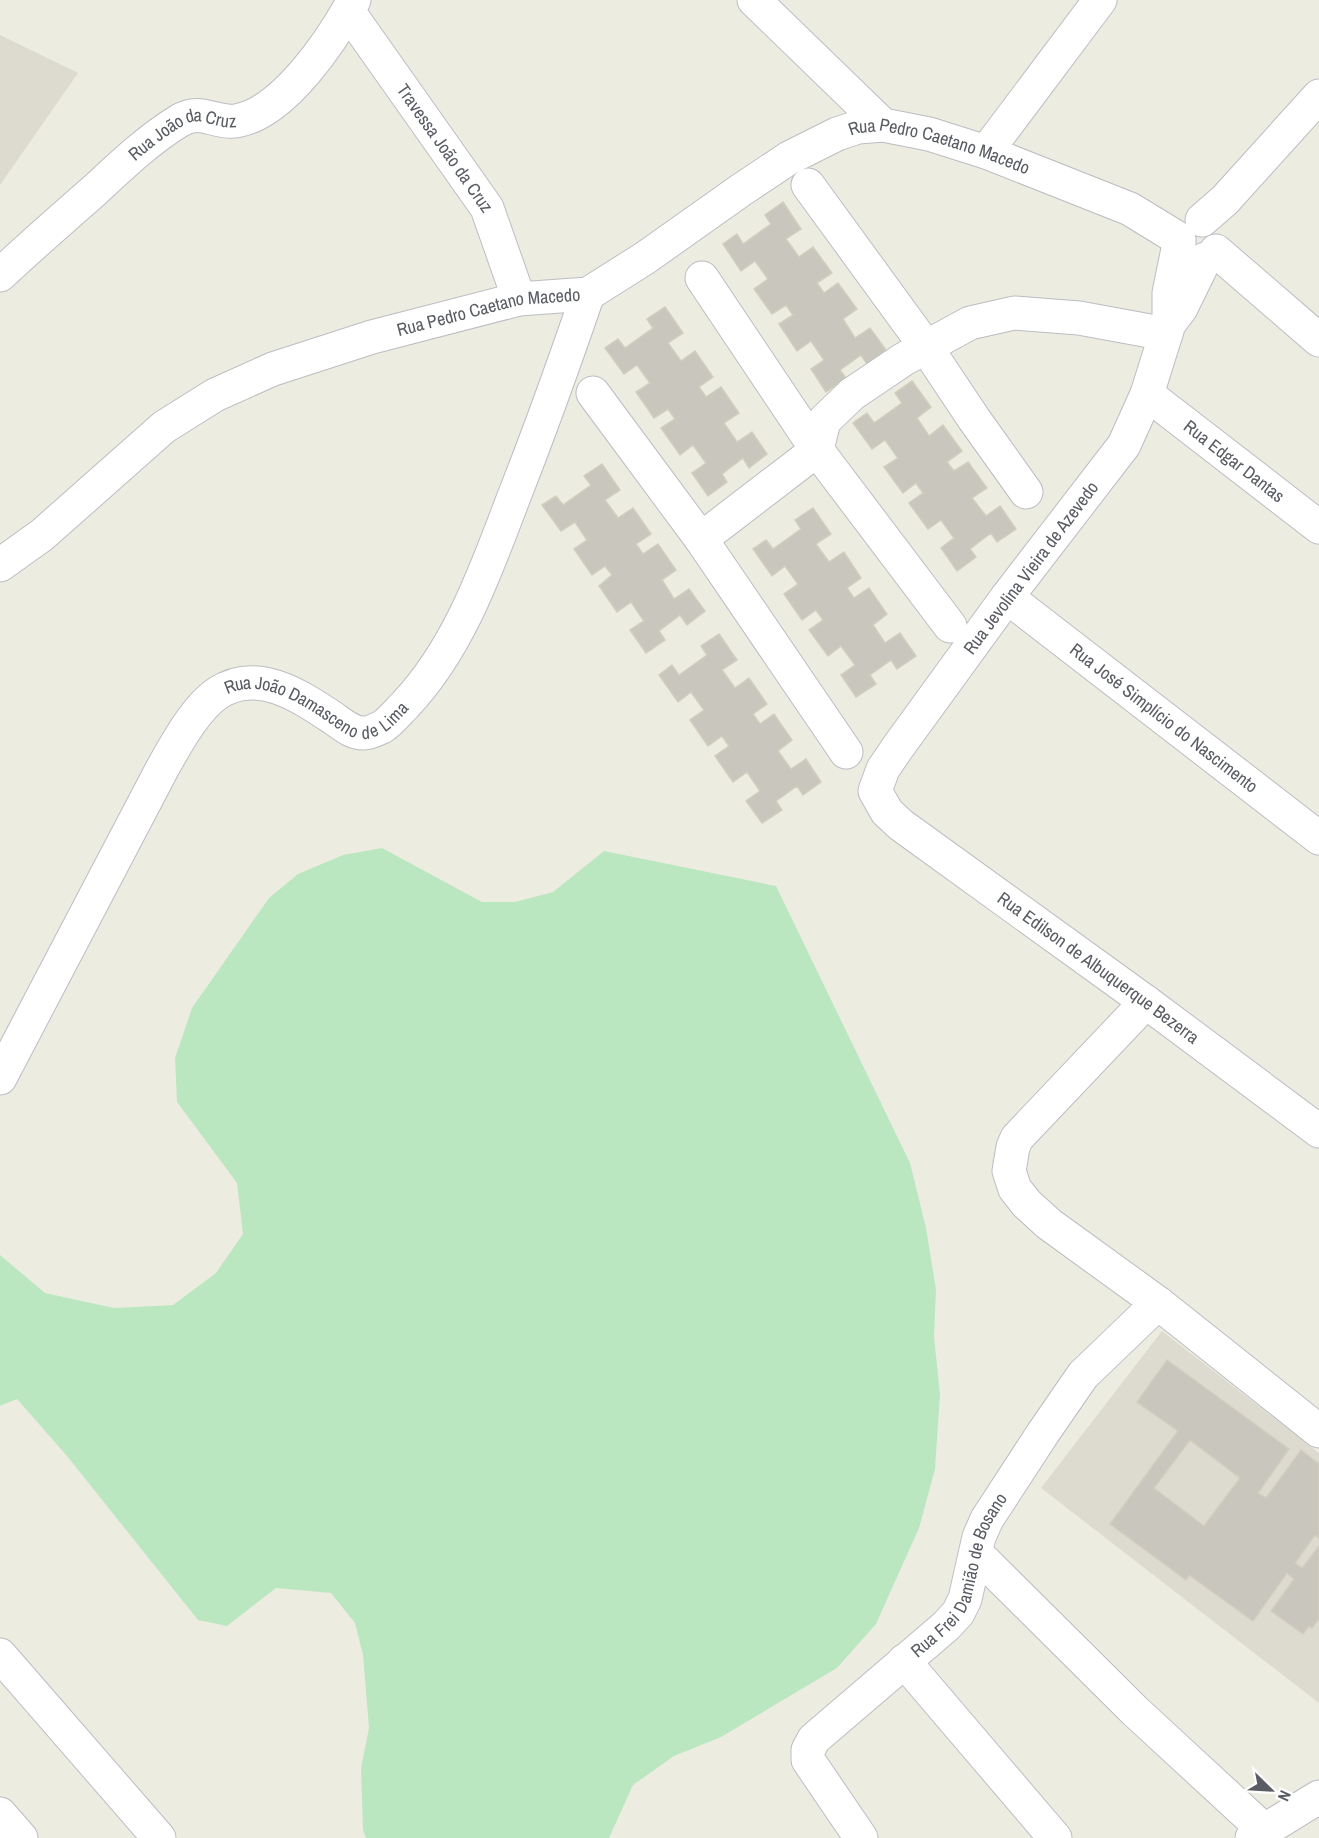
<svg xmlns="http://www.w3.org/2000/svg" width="1319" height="1838" font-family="'Archivo Narrow',sans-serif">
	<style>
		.education { fill: #dddbcf }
		.green { fill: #bbe7c0 }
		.building { fill: #c8c6bd; stroke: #d2cebe; stroke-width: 1.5; fill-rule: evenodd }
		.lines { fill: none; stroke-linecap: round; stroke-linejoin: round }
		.minor-casing { stroke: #bbbdc3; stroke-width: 35 }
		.minor { stroke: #fff; stroke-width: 33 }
		.labels { text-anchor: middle; stroke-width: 5; stroke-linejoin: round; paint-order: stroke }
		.street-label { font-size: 18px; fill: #595c63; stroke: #fff }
	</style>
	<rect width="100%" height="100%" fill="#edece0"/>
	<!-- education -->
	<g class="education">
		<path d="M0,35l78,38 -78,112z"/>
		<path d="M1162,1331l157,122v250l-278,-215z"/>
	</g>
	<!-- green -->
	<path class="green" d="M382,848l100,54h33l38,-10 51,-41 172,35 134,277 16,65 10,62 -2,47 6,57 -5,75 -16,59 -43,96 -39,44 -116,69 -47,19 -41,29 -24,53h-243l-3,-8 -2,-62 8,-40 -6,-73 -8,-32 -24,-30 -55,-5 -49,38 -29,-6 -131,-164 -50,-57 -17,7v-151l45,38 69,15 59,-3 43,-32 27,-39 -6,-51 -60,-81 -2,-44 17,-50 77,-110 29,-24 45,-19z"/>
	<!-- building -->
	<g class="building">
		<path d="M783,202l18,27 -15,10 13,18 14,-10 19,26 -15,10 7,10 14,-10 19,26 -14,10 12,19 15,-10 16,22 -19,14 -6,-9 -21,15 6,8 -20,14 -15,-23 13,-9 -13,-19 -14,10 -18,-27 14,-9 -7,-10 -14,9 -18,-25 14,-10 -13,-18 -14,10 -18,-27 14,-10 6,10 28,-20 -6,-9z"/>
		<path d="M665,307l18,26 -15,10 13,18 14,-10 18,26 -14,10 7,10 15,-10 18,26 -15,10 13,19 15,-10 15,22 -18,14 -6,-10 -21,16 5,8 -19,14 -16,-23 14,-10 -13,-18 -13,10 -19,-27 14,-9 -7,-10 -14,9 -18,-26 14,-9 -13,-18 -13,9 -19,-26 13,-9 7,9 28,-20 -6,-9z"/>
		<path d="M912,381l19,26 -14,11 12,18 14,-11 19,26 -15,11 7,9 14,-9 19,26 -15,10 14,18 14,-10 16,23 -19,13 -6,-9 -21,16 6,8 -19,14 -16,-23 13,-10 -13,-18 -13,9 -19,-26 14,-10 -7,-10 -13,10 -19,-26 14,-9 -13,-18 -13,9 -19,-26 14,-10 7,10 28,-20 -7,-10z"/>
		<path d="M602,464l18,26 -15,10 13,18 15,-10 18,26 -15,10 7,10 15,-10 18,26 -14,10 12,19 15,-10 16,22 -18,14 -7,-10 -21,16 6,9 -19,13 -16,-23 14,-9 -13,-19 -14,10 -18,-26 13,-11 -7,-9 -13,9 -18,-26 13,-9 -12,-18 -14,9 -19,-26 14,-9 7,9 28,-20 -7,-9z"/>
		<path d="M813,508l18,26 -15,10 13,18 15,-10 17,26 -14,10 7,10 15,-10 18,26 -14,11 12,18 15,-10 16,23 -19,13 -6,-9 -21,15 6,9 -20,13 -15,-22 14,-10 -14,-19 -13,10 -19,-26 14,-10 -7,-10 -14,10 -18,-26 14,-10 -13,-18 -13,10 -19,-27 13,-9 7,9 28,-20 -6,-9z"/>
		<path d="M719,634l18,26 -15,10 13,18 14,-10 18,26 -14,10 7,10 14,-10 18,26 -14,11 13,18 15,-10 15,23 -18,13 -6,-9 -21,15 6,9 -20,13 -16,-22 14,-10 -13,-19 -14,10 -18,-26 14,-10 -7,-10 -14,10 -18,-26 14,-10 -13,-18 -13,10 -19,-27 13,-10 7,10 28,-20 -6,-9z"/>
		<path d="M1167,1360l122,89 -31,44 8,5 35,-48 18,14v74l-4,-3 -20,28 7,5 17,-22v73l-7,9 -3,-2 -6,8 -32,-23 23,-32 -7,-6 -34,48 -64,-46 -3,5 -76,-56 68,-93 -41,-29zM1190,1440l50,38 -36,48 -50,-38z"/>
	</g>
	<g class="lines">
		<!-- minor casing -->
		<g class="minor-casing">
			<g id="minor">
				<path d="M754,0l129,125"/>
				<path id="s1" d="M348,11l139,197 32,91"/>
				<path d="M986,152l114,-152"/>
				<path d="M808,185l118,162 48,72 52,73"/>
				<path d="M1202,220l23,-20 94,-104"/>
				<path d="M1216,251l103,89"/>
				<path id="s2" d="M1205,259l-24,49 -12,16 -22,70 -23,51 -117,152 -109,150 -15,22 -8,22 12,21 14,13 245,177 173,129"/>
				<path id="s3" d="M0,275c31,-29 63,-57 95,-85 27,-25 53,-50 84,-69 22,-14 35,3 57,0 48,-8 96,-81 118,-121"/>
				<path d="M702,278l115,172 133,176"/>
				<path d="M1169,316v-23l10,-49"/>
				<path d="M593,393l108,146 145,213"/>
				<path id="s4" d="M1147,394l172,133"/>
				<path d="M701,539l116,-89 7,-29 28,-27 52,-35 66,-36 44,-10 65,5 87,16"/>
				<path id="s5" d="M0,565l42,-30 122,-108 51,-32 58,-26 99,-32 147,-38 69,-5 57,-36 96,-68 48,-32 48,-24 21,-7 25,-2 46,9 57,18 144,57 49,30"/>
				<path id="s6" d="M1007,597l312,241"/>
				<path d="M1146,1002l-129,136 -4,9 -4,24 6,18 12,15 22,20 109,79 161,128"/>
				<path id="s7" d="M0,1078l162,-309c13,-23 34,-62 56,-76 39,-26 82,3 115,25 10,7 20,16 32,15 5,0 12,-4 17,-6 8,-5 16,-15 23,-22 55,-58 82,-138 110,-211 26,-66 50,-133 73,-200"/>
				<path d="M977,1554l158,157 129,119"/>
				<path d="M0,1655l159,183"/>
				<path d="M904,1661l151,177"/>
				<path d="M0,1814l21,24"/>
				<path id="s8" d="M861,1838l-53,-78v-10l6,-11 132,-113 12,-13 7,-14 14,-62 8,-18 56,-86 40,-58 75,-72"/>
				<path d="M1252,1838l67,-41"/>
			</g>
		</g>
		<!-- minor -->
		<use href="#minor" class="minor"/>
	</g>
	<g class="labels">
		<!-- street labels -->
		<g class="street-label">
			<text dy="6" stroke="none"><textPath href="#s3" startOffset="236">Rua João da Cruz</textPath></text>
			<text dy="6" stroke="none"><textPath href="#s1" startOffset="168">Travessa João da Cruz</textPath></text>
			<text dy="6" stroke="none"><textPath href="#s5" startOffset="1066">Rua Pedro Caetano Macedo</textPath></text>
			<text dy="6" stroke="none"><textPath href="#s5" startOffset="562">Rua Pedro Caetano Macedo</textPath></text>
			<text dy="6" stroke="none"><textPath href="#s4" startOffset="110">Rua Edgar Dantas</textPath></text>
			<text transform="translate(1031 568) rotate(-53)" y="6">Rua Jevolina Vieira de Azevedo</text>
			<text dy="6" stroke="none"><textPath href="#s7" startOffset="554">Rua João Damasceno de Lima</textPath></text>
			<text dy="6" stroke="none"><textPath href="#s6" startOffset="198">Rua José Simplício do Nascimento</textPath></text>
			<text dy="6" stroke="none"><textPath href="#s2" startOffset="918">Rua Edilson de Albuquerque Bezerra</textPath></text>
			<text dy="6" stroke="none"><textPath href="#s8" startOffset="342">Rua Frei Damião de Bosano</textPath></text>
		</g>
	</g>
	<!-- north arrow -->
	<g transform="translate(1271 1790) rotate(114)" stroke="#ffffff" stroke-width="4.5" paint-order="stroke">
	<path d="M0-4.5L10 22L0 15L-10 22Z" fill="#595c63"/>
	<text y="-9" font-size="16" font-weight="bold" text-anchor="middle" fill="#595c63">N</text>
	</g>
</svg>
